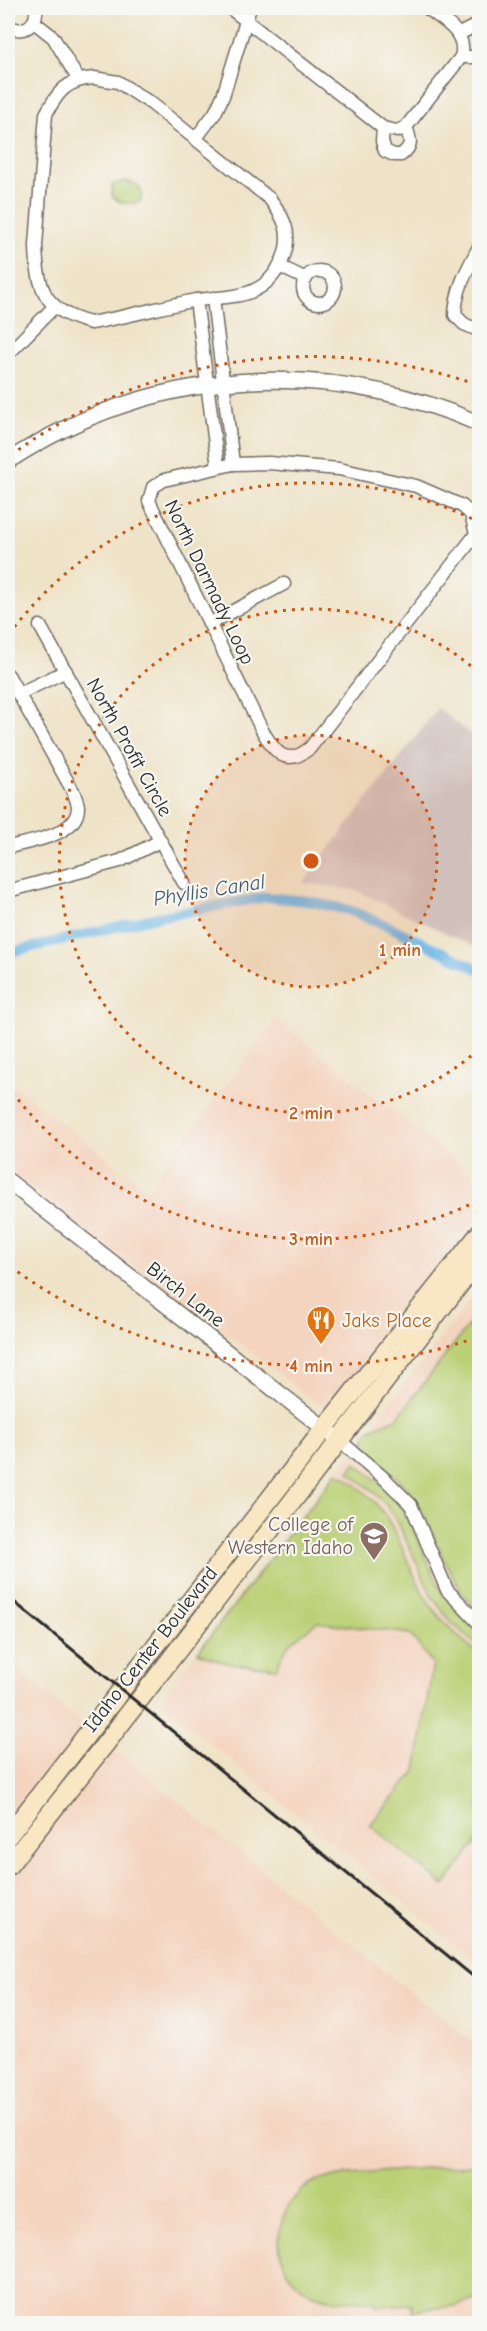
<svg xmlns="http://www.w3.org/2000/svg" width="487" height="2331" font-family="'Comic Neue',sans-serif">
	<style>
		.built { fill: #f4d4bf }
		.industrial { fill: #d0c0bb }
		.green { fill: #bad074; stroke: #727e50; stroke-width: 1.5 }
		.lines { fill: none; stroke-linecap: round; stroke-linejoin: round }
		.canal { stroke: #6eb6e5; stroke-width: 10 }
		.minor-casing { stroke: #706b62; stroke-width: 15 }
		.tertiary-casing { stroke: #706b62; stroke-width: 18 }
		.secondary-casing { stroke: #706b62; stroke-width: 21 }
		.minor { stroke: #fff; stroke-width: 12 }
		.tertiary { stroke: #fff; stroke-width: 15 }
		.secondary { stroke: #f9e7c3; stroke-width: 18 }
		.rail { stroke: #2b2b2b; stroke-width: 3 }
		.ring { fill: none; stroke: #d5540f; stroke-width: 3; stroke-dasharray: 3 6 }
		.labels { text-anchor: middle; stroke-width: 4.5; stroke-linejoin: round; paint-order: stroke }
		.street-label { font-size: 20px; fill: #2b2b2b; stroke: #f6f6f2 }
		.food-label { font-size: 20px; fill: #c56008; stroke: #f6f6f2; text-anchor: start }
		.education-label { font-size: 20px; fill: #785e54; stroke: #f6f6f2; text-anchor: end }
		.water-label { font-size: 21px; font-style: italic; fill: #425c6c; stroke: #f6f6f2 }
		.centre { fill: #d5540f; stroke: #f6f6f2; stroke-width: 3 }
		.ring-label { font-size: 18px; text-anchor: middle; font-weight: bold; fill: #d5540f; stroke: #f6f6f2; stroke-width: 4.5; stroke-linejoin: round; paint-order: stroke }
	</style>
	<rect width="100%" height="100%" fill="#f6f6f2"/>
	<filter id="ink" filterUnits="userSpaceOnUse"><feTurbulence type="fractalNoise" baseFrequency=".0167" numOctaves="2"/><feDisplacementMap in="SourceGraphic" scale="12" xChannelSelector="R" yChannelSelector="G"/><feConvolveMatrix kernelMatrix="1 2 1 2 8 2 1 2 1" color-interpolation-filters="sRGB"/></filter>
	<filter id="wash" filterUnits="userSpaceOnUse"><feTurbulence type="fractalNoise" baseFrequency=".008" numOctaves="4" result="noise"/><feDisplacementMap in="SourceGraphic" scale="24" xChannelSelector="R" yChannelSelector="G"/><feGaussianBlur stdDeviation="1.35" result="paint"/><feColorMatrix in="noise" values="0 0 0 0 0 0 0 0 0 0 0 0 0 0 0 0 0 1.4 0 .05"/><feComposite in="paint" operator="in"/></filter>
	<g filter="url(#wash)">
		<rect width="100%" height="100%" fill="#efe3c7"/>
		<!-- built -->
		<g class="built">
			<path d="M276,1019l203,160v40l-143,184 -7,4 -12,-3 -85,-67 -137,-100 -87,-68v-82l9,1 130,101z"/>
			<path d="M479,1289v675l-319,-262 39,-54z"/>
			<path d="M8,1662l471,386v275h-471z"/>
		</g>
		<!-- industrial -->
		<path class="industrial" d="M438,708l41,33v208l-124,-59 -52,-7z"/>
		<!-- green -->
		<g class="green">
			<path d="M125,181l13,4 4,8 -2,9c-10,2 -20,3 -28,-6v-11z"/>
			<path d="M479,1312v301c-29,-29 -38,-65 -56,-101 -13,-24 -33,-41 -54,-58l2,-4 -6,-5 1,-11 5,-5 26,-11z"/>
			<path d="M355,1463l27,21 21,25 39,83 20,25 17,16v14l-27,-24 -19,-25 -34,-73 -12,-19 -14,-15 -24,-19z"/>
			<path d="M336,1473c8,1 14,7 20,12 45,34 44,73 72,116 14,22 32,38 51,53v185l-35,47 -74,-61 46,-54 17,-107 -23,-30 -93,-12 -29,23 -12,23c-26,-3 -54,-2 -78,-16z"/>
			<path d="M479,2165v134l-24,7 -43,5v-7l-36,2 -1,-4c-22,-3 -47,2 -68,-11 -41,-25 -35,-89 8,-109 13,-6 31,-6 45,-8 40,-4 79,-8 119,-9z"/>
		</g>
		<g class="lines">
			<!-- canal -->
			<path class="canal" d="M8,953l149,-36 109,-20 42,4 41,9 39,16 92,44"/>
		</g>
	</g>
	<g filter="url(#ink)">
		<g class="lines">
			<!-- minor casing -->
			<g class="minor-casing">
				<g id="minor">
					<path d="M230,8l153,120 14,3 9,-4 55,-70c7,-24 -18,-37 -34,-49"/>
					<path d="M34,22l19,15 25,42"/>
					<path d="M8,26c15,9 30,-1 28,-18"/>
					<path d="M459,34l14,-7 7,2"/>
					<path d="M461,57h11l8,-3"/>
					<path d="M94,78l24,4 34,22 118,95c8,11 17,24 17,37 1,21 -13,45 -32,54 -19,9 -43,7 -64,11 -33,7 -66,16 -100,22 -46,-11 -54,-34 -55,-78l10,-131c12,-23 21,-34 48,-36z"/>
					<path d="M383,128l-1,13 3,10 9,4h7c12,-9 10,-15 5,-28"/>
					<path d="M196,138l19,-25 8,-17 27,-88"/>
					<path d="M480,245c-12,23 -24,43 -25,70l9,9 16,7"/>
					<path d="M279,266l27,13"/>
					<circle cx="319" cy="287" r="16"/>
					<path d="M213,298l20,166"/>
					<path d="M196,300l22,167"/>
					<path d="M8,354l47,-48"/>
					<path d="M269,463l70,6 77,17 46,20 9,8 5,20 -166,214c-25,20 -35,4 -48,-18l-113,-229 4,-14 11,-7 69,-16z"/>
					<path d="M209,624l75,-40"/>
					<path d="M40,626l144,257"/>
					<path d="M8,675l66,118c1,4 4,10 4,14 0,29 -50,35 -70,40"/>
					<path d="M18,694l48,-23"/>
					<path d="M8,891l112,-30 40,-20"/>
					<path d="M339,1440l46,39 26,26 36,85 33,34"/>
				</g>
			</g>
			<!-- tertiary casing -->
			<g class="tertiary-casing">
				<g id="tertiary">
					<path d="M8,461c144,-94 315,-105 472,-37"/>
					<path d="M8,1181l331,259"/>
				</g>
			</g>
			<!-- secondary casing -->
			<g class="secondary-casing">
				<g id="secondary">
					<path d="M8,1836l316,-407 156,-196"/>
					<path d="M8,1866l98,-123 374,-485"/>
				</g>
			</g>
			<!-- minor -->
			<use href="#minor" class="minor"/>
			<!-- tertiary -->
			<use href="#tertiary" class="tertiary"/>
			<!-- secondary -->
			<use href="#secondary" class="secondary"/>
			<!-- rail -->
			<path class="rail" d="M8,1597l472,385"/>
		</g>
	</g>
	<!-- distance rings -->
	<circle cx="311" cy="861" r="126" fill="#d5540f" fill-opacity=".12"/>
	<g class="ring">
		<circle cx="311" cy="861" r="126"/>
		<path d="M478 1050A252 252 0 1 1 478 672"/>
		<path d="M477 1201A378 378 0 0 1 9 1088M9 634A378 378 0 0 1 477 521"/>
		<path d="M475 1338A505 505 0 0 1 11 1267M11 455A505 505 0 0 1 475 384"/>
	</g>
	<!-- icons -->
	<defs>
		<g id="restaurant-pin" transform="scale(1.5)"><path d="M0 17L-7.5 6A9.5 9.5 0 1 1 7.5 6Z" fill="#e8710a" stroke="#f6f6f2"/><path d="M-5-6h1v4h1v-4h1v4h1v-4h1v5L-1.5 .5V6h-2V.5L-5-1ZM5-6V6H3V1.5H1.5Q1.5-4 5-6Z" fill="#fff"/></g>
		<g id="university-pin" transform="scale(1.5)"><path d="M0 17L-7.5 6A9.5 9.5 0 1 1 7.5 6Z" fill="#8d6e63" stroke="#f6f6f2"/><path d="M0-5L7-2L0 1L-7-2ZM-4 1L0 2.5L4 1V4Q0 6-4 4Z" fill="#fff"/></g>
	</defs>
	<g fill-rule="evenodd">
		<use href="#restaurant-pin" x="321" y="1320"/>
		<use href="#university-pin" x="374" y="1536"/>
	</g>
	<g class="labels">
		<!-- street labels -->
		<g class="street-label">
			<text transform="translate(210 582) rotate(64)" y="7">North Darmady Loop</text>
			<text transform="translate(130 747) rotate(61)" y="7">North Profit Circle</text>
			<text transform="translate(186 1294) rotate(38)" y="7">Birch Lane</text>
			<text transform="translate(150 1649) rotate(-52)" y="7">Idaho Center Boulevard</text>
		</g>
		<!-- food labels -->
		<g class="food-label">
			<text x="342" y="1327">Jaks Place</text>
		</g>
		<!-- education labels -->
		<g class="education-label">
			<text x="353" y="1531">College of<tspan x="353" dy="23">Western Idaho</tspan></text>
		</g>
		<!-- water labels -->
		<g class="water-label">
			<text transform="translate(209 890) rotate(-9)" y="7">Phyllis Canal</text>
		</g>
	</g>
	<circle cx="311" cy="861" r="9" class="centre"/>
	<g class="ring-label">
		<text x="400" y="956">1 min</text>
		<text x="311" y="1119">2 min</text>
		<text x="311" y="1245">3 min</text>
		<text x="311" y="1372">4 min</text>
	</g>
	<!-- margin -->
	<rect width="487" height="2331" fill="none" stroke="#f6f6f2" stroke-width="30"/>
</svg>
